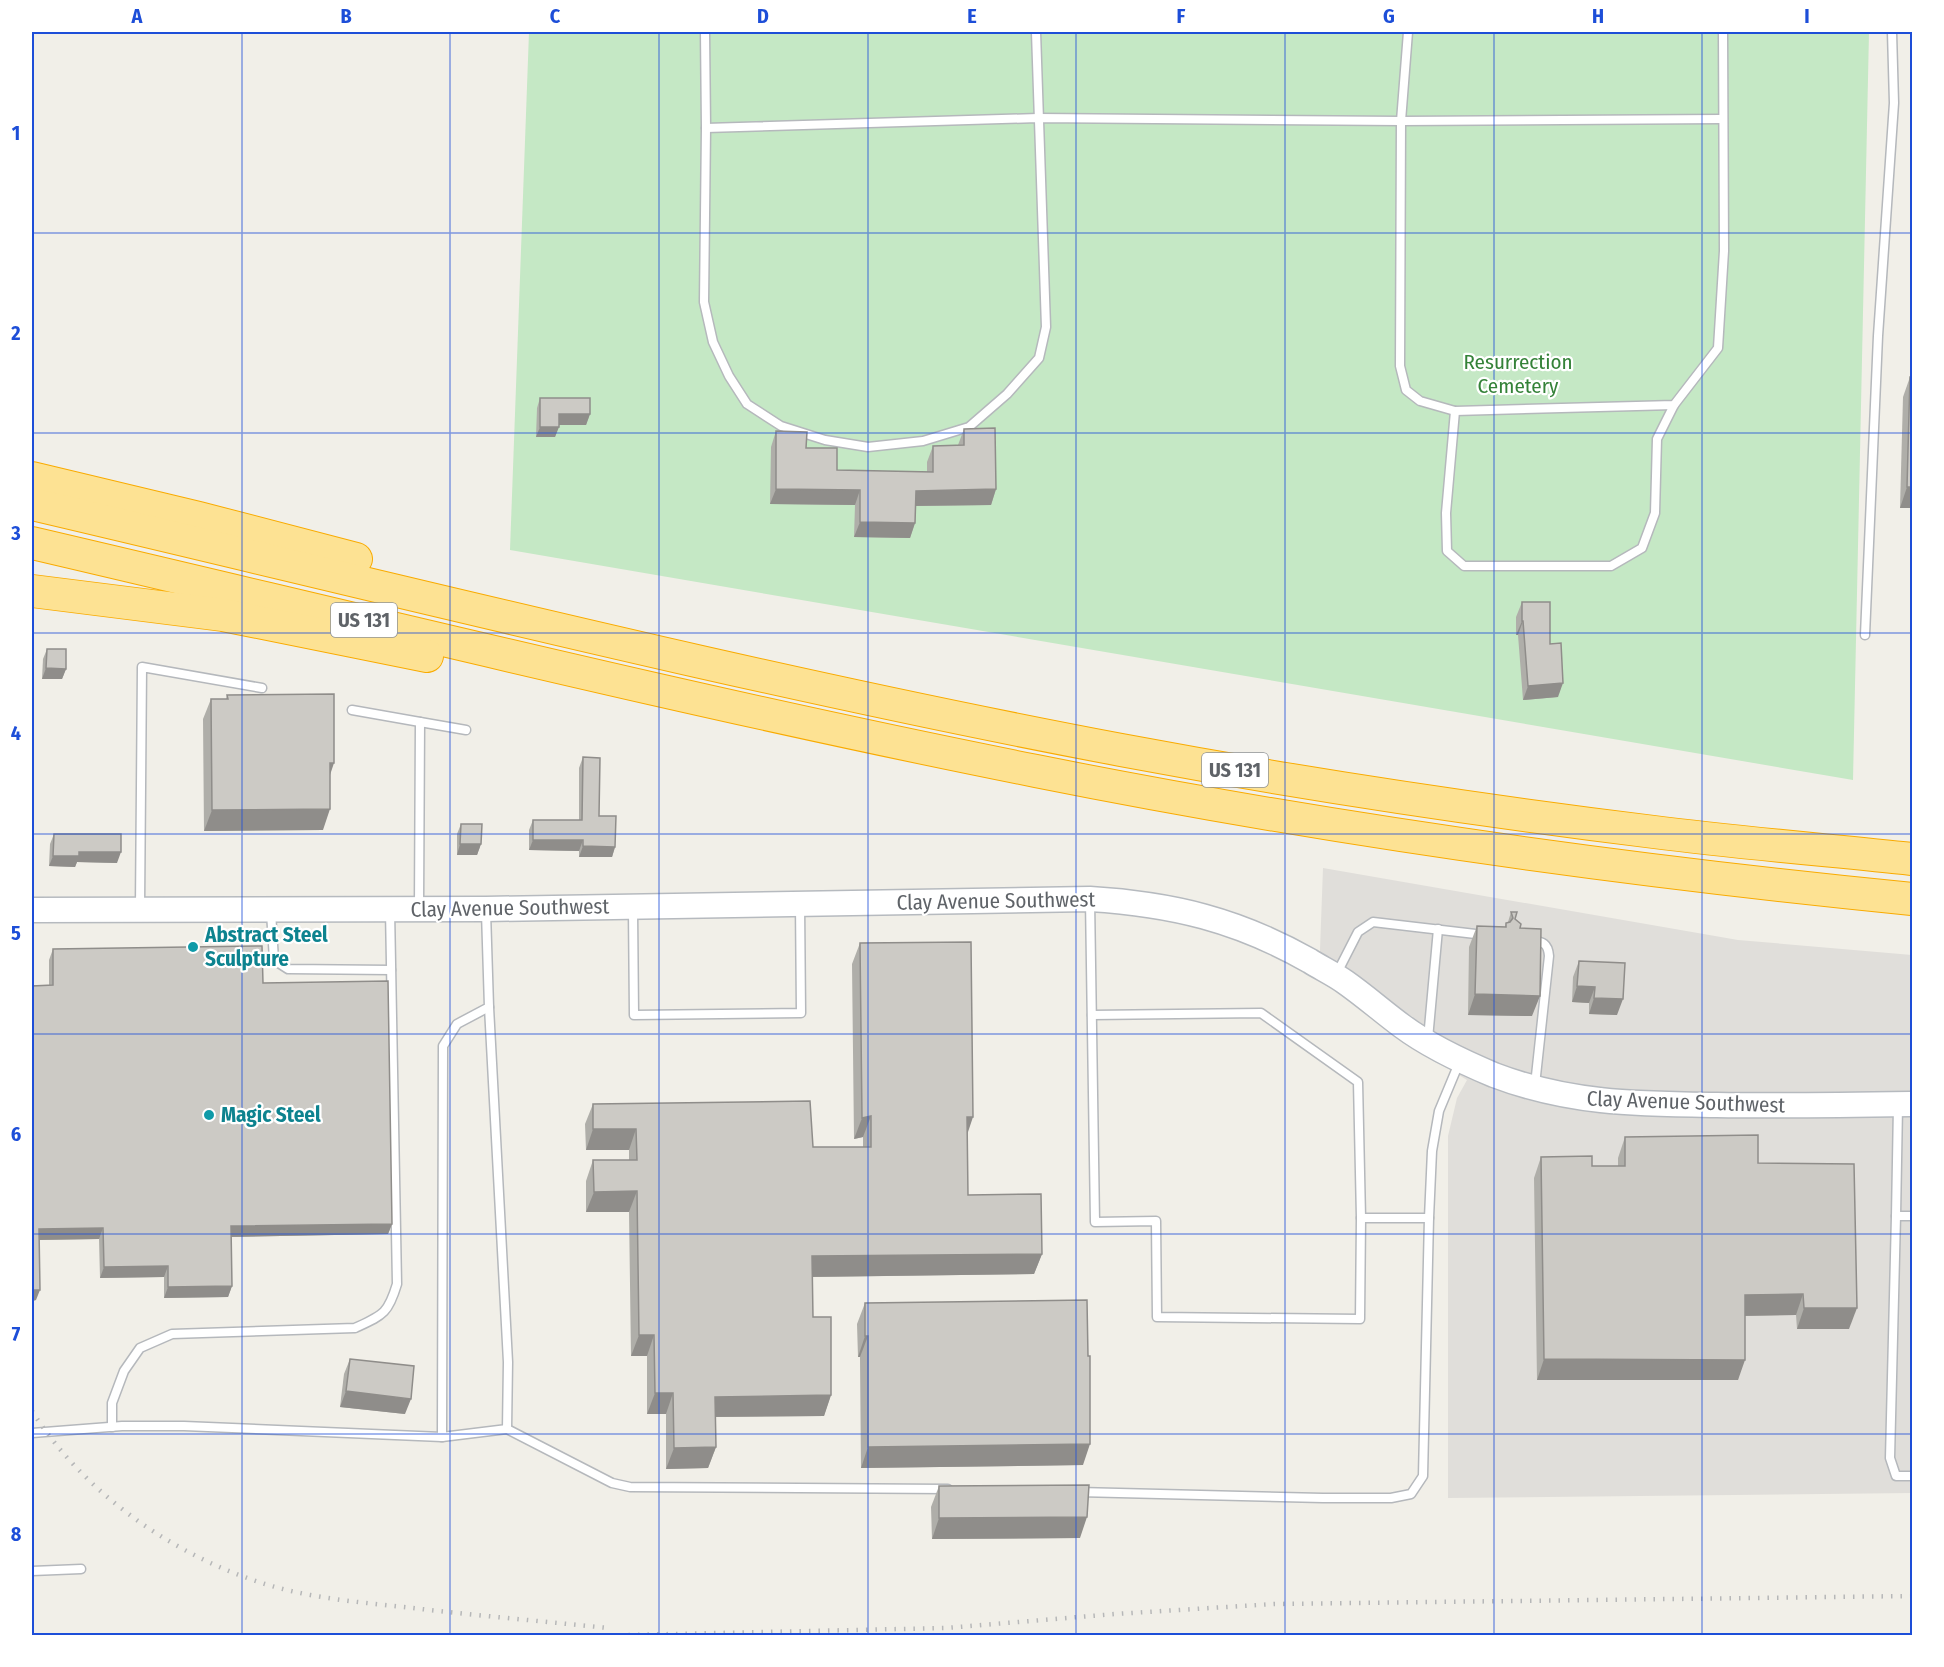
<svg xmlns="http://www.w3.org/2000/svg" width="1944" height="1667" font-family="'Fira Sans Condensed',sans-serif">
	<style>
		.industrial { fill: #e0deda }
		.green { fill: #c5e8c5 }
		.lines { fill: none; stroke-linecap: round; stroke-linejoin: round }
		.lane-casing { stroke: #b5b8bc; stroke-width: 11 }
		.secondary-casing { stroke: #b6babf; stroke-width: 27 }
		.highway-casing { stroke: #f9ab00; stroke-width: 34 }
		.lane { stroke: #fff; stroke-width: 8 }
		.secondary { stroke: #fff; stroke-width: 24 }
		.highway { stroke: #fde293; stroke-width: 32 }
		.rail { stroke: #b6b7b8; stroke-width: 4.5; stroke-dasharray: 1.5 8; stroke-linecap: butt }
		.wall { fill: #afaea9 }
		.shaded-wall { fill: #8f8d8a }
		.building { fill: #cccac5; stroke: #8f8d8a; stroke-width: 1.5 }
		.grid { fill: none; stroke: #1d4ed8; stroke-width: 1.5; stroke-opacity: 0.55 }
		.culture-dot { fill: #0f9aa8; stroke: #fff; stroke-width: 2 }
		.labels { text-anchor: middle; stroke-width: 4.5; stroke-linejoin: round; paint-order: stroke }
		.shield { fill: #fff; stroke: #8f9295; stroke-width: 1.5 }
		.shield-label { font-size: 20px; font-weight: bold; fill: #5f6368 }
		.park-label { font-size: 21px; fill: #348238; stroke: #fff }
		.street-label { font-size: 21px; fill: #5f6368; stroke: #fff }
		.culture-label { font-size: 21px; font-weight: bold; fill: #0d838f; stroke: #fff; text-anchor: start }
		.neatline { fill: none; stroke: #1d4ed8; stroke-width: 2 }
		.grid-label { font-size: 20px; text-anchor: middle; font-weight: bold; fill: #1d4ed8 }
	</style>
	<rect width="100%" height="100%" fill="#f1efe8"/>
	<!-- industrial -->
	<path class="industrial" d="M1323,868l415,72 174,15v538l-464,5v-362l9,-38 10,-18 -58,-35 -90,-68z"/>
	<!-- green -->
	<path class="green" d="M529,32h1340l-16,748 -1343,-230z"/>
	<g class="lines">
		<!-- lane casing -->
		<g class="lane-casing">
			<g id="lane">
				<path d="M705,32l1,96 -2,174 9,40 16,34 18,28 34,22 44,14 43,7 55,-6 46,-14 38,-33 32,-36 7,-31 -10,-295"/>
				<path d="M1408,32l-7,89 -1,245 6,24 14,11 35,10 219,-6 44,-57 6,-97 -1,-219"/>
				<path d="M706,128l332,-10 363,3 321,-2"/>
				<path d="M1455,411l-9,102 1,38 17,15h147l31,-18 13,-35 2,-74 17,-34"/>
				<path d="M1865,635l13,-299 16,-233 -2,-71"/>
				<path d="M352,710l68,12 -1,184"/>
				<path d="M420,722l46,8"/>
				<path d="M1090,900l5,322 61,-1 1,96 203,2 1,-101"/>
				<path d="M140,907l2,-240 120,21"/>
				<path d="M633,910l1,105 167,-2 -1,-109"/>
				<path d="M271,912l3,48 14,9 103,1"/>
				<path d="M1531,940c12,2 17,3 18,16l-14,129"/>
				<path d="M1336,975l22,-43 15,-10 111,13"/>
				<path d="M1092,1015l169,-2 97,69 3,136h68"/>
				<path d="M1428,1039l10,-110"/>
				<path d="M1898,1106l-2,110h16"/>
				<path d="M1896,1216l-6,242 6,18h16"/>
				<path d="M112,1427v-24l12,-32 16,-23 32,-14 183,-6c28,-13 33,-14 42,-44l-7,-374"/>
				<path d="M507,1429l105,54 18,4 318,2"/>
				<path d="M32,1433l90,-7h62l258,11 65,-8 1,-67 -19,-355"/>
				<path d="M442,1437l1,-391 14,-22 32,-17 -3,-95"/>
				<path d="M1078,1492l245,6h68l20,-4 12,-18 6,-258 3,-67 7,-40 20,-48"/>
				<path d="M32,1571l49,-2"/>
			</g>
		</g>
		<!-- secondary casing -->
		<g class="secondary-casing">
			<path id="secondary" d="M32,910l454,-1 604,-10c82,5 148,21 220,62 11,7 24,13 35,21 20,14 38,30 57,44 28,21 61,36 92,49 76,29 144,29 223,30 66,1 130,0 195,-1"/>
		</g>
		<!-- highway casing -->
		<g class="highway-casing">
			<g id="highway">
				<path d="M32,478l167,40 157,41"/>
				<path d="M32,504c362,85 723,177 1089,246 176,33 355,60 533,82 86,11 172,18 258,27"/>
				<path d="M32,543c334,78 667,161 1004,228 290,58 583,99 876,128"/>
				<path d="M32,591l191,24 204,41"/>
			</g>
		</g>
		<!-- lane -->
		<use href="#lane" class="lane"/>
		<!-- secondary -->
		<use href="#secondary" class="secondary"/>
		<!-- highway -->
		<use href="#highway" class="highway"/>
		<!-- rail -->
		<g class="rail">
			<path d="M32,1411c52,82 140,144 233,173 45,14 92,18 139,23 67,8 136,14 204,21"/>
			<path d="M581,1636l365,-8 169,-14 159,-10 638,-8"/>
		</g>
	</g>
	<!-- wall -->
	<g class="wall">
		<path d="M1910,377h2v131h-12l3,-111z"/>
		<path d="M540,398l50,16 -4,11h-27l-4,12h-19l1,-29z"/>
		<path d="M964,429l32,60 -5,16 -75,1 -1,17 -5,15 -56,-1 1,-32 -85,-1 1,-57 5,-16 30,17 31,22 90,2v-10l6,-16 25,-1z"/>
		<path d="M1522,602l28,42 8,53 -35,3 -5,-65h-2v-18z"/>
		<path d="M47,649l19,20 -4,10h-20l1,-20z"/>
		<path d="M227,695l96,135 -119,1 -1,-112 8,-20h15z"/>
		<path d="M583,757l16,59 16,31 -3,10h-33v-6l-50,-1v-20l4,-10h46v-52z"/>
		<path d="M461,824l20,20 -4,11h-20v-21z"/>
		<path d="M54,834l63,29 -40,-1 -2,5 -26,-1 1,-22z"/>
		<path d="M1511,912l9,16 12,88 -64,-1 1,-68 8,-21 28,1 1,-4 2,-1z"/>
		<path d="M860,943l107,190 1,62 74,59 -8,20 -222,3 1,40 18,78 -7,21 -108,1v30l-8,21 -42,1v-55h-19v-58h-16l-2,-144h-43v-31l7,-21h36v-10h-43l-1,-26 8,-20 220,43h50v-10l-9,2 -2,-175z"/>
		<path d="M53,949l210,34 129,241 -4,10 -157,3 1,49 -4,11 -64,1v-21l-64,1 -1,-39 -60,1 -3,60 -4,1v-316h17v-25z"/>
		<path d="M1579,961l38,54 -28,-1v-11l-17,-1 1,-25z"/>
		<path d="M1625,1137l133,26 91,166h-52l-1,-14 -51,1 -7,64h-201l-3,-202 7,-21 51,9h26v-8z"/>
		<path d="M865,1303l218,162 -222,3 -1,-111h-2l-1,-33z"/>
		<path d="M350,1359l55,55 -65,-7 4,-33z"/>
		<path d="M939,1486l141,52 -148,1 -1,-32z"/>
	</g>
	<!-- shaded-wall -->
	<g class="shaded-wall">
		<path d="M559,414h31l-4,11h-30z"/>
		<path d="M540,427h19l-4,10h-19z"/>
		<path d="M1907,487h5v21h-12z"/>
		<path d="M776,489l84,1 -5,15 -85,-1z"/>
		<path d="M996,489l-5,16 -81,1 6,-15z"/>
		<path d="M860,522l55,1 -5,15 -56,-1z"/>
		<path d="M1522,621h1l-5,14h-2z"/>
		<path d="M46,668l20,1 -4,10h-20z"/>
		<path d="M1563,683l-5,14 -35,3 5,-14z"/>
		<path d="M330,763h4l-7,21z"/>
		<path d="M330,809l-7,21 -119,1 8,-21z"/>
		<path d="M533,840h50l-4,11 -50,-1z"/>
		<path d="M460,844h21l-4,11h-20z"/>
		<path d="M583,846l32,1 -3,10h-33z"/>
		<path d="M79,852h42l-4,11 -40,-1 -2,5 -26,-1 4,-10z"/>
		<path d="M1577,986l18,1 -6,16 -17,-1z"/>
		<path d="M1475,994l65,2 -8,20 -64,-1z"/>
		<path d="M1594,998l29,1 -6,16 -28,-1z"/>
		<path d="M871,1116l-8,21 -9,2 8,-21z"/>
		<path d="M967,1117h6l-7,21z"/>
		<path d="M593,1129h43l-7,21h-43z"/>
		<path d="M637,1191l-8,21h-43l8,-20z"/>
		<path d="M392,1224l-4,10 -161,3 4,-11z"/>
		<path d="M103,1228l-4,11 -64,1 4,-11z"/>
		<path d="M1042,1254l-8,20 -229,3 7,-21z"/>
		<path d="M168,1266l-4,11 -64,1 4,-11z"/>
		<path d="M232,1286l-4,11 -64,1 4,-11z"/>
		<path d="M32,1290h8l-4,10 -4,1z"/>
		<path d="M1803,1294l-7,21 -58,1 7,-21z"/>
		<path d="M1804,1308h53l-8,21h-52z"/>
		<path d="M639,1335h15l-7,21h-16z"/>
		<path d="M865,1336h3l-8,21h-2z"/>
		<path d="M1544,1359l201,1 -7,20h-201z"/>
		<path d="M346,1391l65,8 -6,15 -65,-7z"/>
		<path d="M655,1393h18l-7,21h-19z"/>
		<path d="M831,1395l-7,21 -116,1 7,-20z"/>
		<path d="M1090,1444l-7,21 -222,3 7,-21z"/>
		<path d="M716,1447l-8,21 -42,1 8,-21z"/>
		<path d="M1087,1517l-7,21 -148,1 7,-21z"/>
	</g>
	<!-- building -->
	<g class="building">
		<path d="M1910,377h2v110h-5z"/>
		<path d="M540,398h50v16h-31v13h-19z"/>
		<path d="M995,428l1,61 -80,2 -1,32 -55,-1v-32l-84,-1v-58l31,1 -1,16h31v22l96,2v-26l31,-1v-16z"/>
		<path d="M1522,602h28v42l11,-1 2,40 -35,3 -5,-65h-1z"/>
		<path d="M47,649h19v20l-20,-1z"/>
		<path d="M334,694v69h-4v46l-118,1 -1,-111h17l-1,-4z"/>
		<path d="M583,757l17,1 -1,58h17l-1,31 -32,-1v-6h-50v-20h49z"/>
		<path d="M461,824h21l-1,20h-21z"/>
		<path d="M54,834h67v18h-42v4h-26z"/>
		<path d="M1511,912h6l-2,7 6,5 -1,4 21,1 -1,67 -65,-2 2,-68 29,1v-4l4,-1 3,-4z"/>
		<path d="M971,942l2,175h-6l1,78 73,-1 1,60 -230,2 1,61h18v78l-116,2 1,50 -42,1 -1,-55h-18l-1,-58h-15l-2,-144 -43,1 -1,-32h44l-1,-31h-43v-25l217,-3 3,46h58v-31l-9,2 -2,-175z"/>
		<path d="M262,946l1,37 125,-2 4,243 -161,2 1,60 -64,1v-21l-64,1 -1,-39 -64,1 1,61h-8v-304l21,-1v-36z"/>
		<path d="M1579,961l46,2 -2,36 -29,-1 1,-11 -18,-1z"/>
		<path d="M1758,1135v28l96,1 3,144h-53l-1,-14 -58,1v65l-201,-1 -3,-202 51,-1v10h33v-29z"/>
		<path d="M1087,1300l1,56h2v88l-222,3v-111h-3v-33z"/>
		<path d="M350,1359l64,7 -3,33 -65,-8z"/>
		<path d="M1089,1485l-2,32 -148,1v-32z"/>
	</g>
	<!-- grid -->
	<path class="grid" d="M242,32v1604M450,32v1604M659,32v1604M868,32v1604M1076,32v1604M1285,32v1604M1494,32v1604M1702,32v1604M32,233h1880M32,433h1880M32,633h1880M32,834h1880M32,1034h1880M32,1234h1880M32,1434h1880"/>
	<!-- markers -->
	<g class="culture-dot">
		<circle cx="193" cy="947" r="6"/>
		<circle cx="209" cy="1115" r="6"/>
	</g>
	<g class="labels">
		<!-- shield labels -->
		<g class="shield">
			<rect x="331" y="603" width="66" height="34" rx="4.5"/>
			<rect x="1202" y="753" width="66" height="34" rx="4.5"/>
		</g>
		<g class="shield-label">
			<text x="364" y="627">US 131</text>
			<text x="1235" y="777">US 131</text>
		</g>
		<!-- park labels -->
		<g class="park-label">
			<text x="1518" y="369">Resurrection<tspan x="1518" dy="24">Cemetery</tspan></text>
		</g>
		<!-- street labels -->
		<g class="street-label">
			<text transform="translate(996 901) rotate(-1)" y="7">Clay Avenue Southwest</text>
			<text transform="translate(510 908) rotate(-1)" y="7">Clay Avenue Southwest</text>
			<text transform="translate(1686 1102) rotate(2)" y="7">Clay Avenue Southwest</text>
		</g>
		<!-- culture labels -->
		<g class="culture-label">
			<text x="205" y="942">Abstract Steel<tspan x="205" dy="24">Sculpture</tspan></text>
			<text x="221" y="1122">Magic Steel</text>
		</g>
	</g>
	<!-- border -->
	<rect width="1944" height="1667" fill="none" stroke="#ffffff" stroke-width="66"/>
	<rect x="33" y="33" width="1878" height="1601" class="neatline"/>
	<g class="grid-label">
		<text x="137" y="23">A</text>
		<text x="346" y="23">B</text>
		<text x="555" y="23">C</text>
		<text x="763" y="23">D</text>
		<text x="972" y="23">E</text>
		<text x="1181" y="23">F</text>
		<text x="1389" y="23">G</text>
		<text x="1598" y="23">H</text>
		<text x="1807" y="23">I</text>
		<text x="16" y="140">1</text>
		<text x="16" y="340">2</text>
		<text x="16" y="540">3</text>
		<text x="16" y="740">4</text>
		<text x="16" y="940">5</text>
		<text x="16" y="1141">6</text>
		<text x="16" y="1341">7</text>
		<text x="16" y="1541">8</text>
	</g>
</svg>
